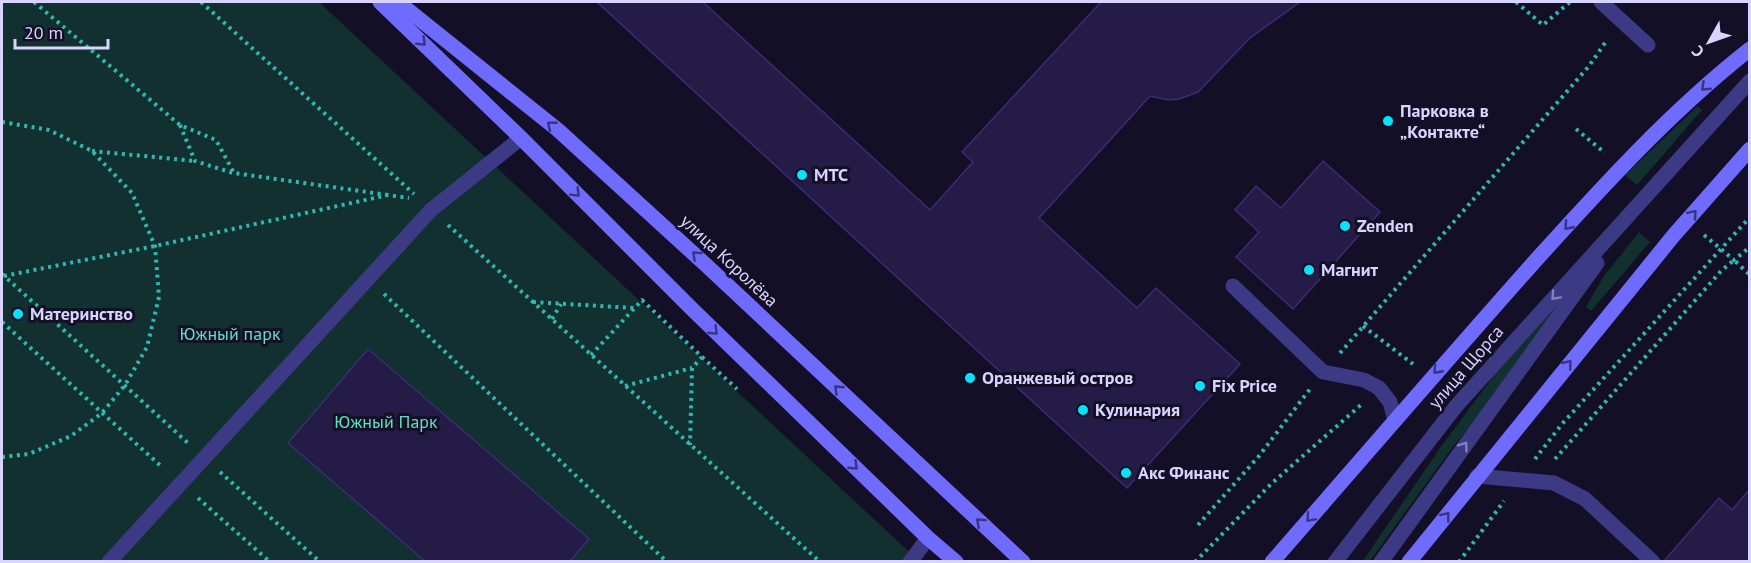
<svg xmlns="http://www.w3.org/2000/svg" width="1751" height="563" font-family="'PT Sans',sans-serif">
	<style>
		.green { fill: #12302f }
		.building { fill: #241b47; stroke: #3b2d73; stroke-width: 1.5 }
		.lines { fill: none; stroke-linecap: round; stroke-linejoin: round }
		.path { stroke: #2fb8b0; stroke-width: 4; stroke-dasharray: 3 4.5; stroke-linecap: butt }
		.lane { stroke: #3d3a85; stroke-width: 15 }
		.street { stroke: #3d3a85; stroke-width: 15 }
		.secondary { stroke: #6f6bff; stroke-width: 15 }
		.oneway { stroke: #38347d }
		.oneway2 { stroke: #837fbc }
		.poi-dot { fill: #00e5ff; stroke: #130f26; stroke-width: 2 }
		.labels { text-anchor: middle; stroke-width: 6; stroke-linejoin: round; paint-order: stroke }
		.poi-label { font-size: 18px; font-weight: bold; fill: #d9d4ff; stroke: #130f26; text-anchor: start }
		.street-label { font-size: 18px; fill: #d9d4ff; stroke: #130f26 }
		.park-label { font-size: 18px; fill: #5fe0c0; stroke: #130f26 }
	</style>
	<rect width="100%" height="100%" fill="#130f26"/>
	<!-- green -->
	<g class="green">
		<path d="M2,2h317l600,559h-917z"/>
		<path d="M1698,106l4,4 -65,75 -12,-10z"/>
		<path d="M1639,232l11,10 -59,69 -5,-4 18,-31z"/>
		<path d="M1558,302l6,2 -49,69 -63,75 -82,113 -8,1 78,-114 58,-78z"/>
	</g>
	<!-- building -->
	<g class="building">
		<path d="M597,2h106l227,208 43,-48 -11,-10 139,-150h199l-50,36 -52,54 -19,7 -10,1 -19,-4 -111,122 98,90 19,-20 84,76 -113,124z"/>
		<path d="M1323,161l57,51 -87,97 -57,-52 23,-25 -24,-22 21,-24 25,22z"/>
		<path d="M368,349l221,190 -19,22h-145l-137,-118z"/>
		<path d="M1749,490v71h-85l55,-63 13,12z"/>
	</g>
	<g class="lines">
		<!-- path -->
		<g class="path">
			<path d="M34,2l146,123 36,15 18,33 154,22"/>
			<path d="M201,2l213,192"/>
			<path d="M1516,2l27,23 27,-23"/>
			<path d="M2,122l47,8 43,21 40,42 23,53 4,51 -12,50 -22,38 -23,28 -31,23 -42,18 -27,3"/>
			<path d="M180,125l15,36 38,12"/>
			<path d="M1576,129l29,24"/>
			<path d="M92,151l103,10"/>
			<path d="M448,225l372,337"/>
			<path d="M1704,235l30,25 16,-13"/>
			<path d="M2,274l186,169"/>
			<path d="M4,276l151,-30 233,-51 21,3"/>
			<path d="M384,294l283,268"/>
			<path d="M533,302l101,6"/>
			<path d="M552,319l9,-15"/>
			<path d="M2,322l161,146"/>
			<path d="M1363,326l50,38"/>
			<path d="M1340,353l249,-287 18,-26"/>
			<path d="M591,355l51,-55 60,57 -10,11 -2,77"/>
			<path d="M702,357l35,32"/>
			<path d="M625,386l67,-18"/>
			<path d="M1535,459l27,-35 188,-207"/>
			<path d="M1555,459l166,-188 13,-11 16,15"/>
			<path d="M220,472l100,90"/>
			<path d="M198,498l72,64"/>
			<path d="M1198,525l61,-69 51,-67"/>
			<path d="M1195,562l76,-78 91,-80"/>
			<path d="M1459,562l45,-61"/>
		</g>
		<!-- lane -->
		<g class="lane">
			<path d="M1601,2l47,43"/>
			<path d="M1233,286l90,86 41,8 15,8 11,14 5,18"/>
			<path d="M1477,476l77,7 31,16 68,63"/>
			<path d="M109,562l322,-352 90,-72"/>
			<path d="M910,562l18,-24"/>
		</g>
		<!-- street -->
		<g class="street">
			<path d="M1335,562l122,-157 293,-324"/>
			<path d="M1381,562l216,-299"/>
		</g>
		<!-- secondary -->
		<g class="secondary">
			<path d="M380,2l141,136 170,170 237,230 28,24"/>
			<path d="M398,2l160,128 148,135 317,297"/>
			<path d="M1272,562c88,-101 175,-202 264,-302 67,-74 135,-149 214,-211"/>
			<path d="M1409,562l265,-327 76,-86"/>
		</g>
	</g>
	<!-- one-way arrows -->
	<defs><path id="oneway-chevron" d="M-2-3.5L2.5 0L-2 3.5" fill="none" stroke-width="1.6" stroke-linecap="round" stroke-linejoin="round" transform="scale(1.5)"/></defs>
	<g class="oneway">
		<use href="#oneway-chevron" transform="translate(422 42) rotate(44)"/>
		<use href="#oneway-chevron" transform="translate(1705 87) rotate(136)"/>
		<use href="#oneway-chevron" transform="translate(551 125) rotate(-141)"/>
		<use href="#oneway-chevron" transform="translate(576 193) rotate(45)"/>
		<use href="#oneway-chevron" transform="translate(1693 214) rotate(-49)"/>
		<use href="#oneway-chevron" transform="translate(1568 226) rotate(132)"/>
		<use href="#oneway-chevron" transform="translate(696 255) rotate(-138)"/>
		<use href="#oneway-chevron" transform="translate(714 331) rotate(44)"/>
		<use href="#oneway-chevron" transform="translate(1568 364) rotate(-51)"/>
		<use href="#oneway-chevron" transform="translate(1437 370) rotate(132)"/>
		<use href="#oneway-chevron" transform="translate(838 389) rotate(-137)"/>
		<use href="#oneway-chevron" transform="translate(854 466) rotate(44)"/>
		<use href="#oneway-chevron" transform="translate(1446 516) rotate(-52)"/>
		<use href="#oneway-chevron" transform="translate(1310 518) rotate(131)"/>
		<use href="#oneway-chevron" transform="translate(980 522) rotate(-138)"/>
	</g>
	<g class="oneway2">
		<use href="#oneway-chevron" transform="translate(1555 296) rotate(133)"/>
		<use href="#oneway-chevron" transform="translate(1464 446) rotate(-54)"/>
	</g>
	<!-- markers -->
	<g class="poi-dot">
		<circle cx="1388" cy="121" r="6"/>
		<circle cx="802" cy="175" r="6"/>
		<circle cx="1345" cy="226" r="6"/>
		<circle cx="1309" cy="270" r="6"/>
		<circle cx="18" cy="314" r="6"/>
		<circle cx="970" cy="378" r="6"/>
		<circle cx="1200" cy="386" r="6"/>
		<circle cx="1083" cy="410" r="6"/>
		<circle cx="1126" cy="473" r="6"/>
	</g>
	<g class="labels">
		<!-- poi labels -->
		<g class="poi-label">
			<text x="1400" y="117">Парковка в<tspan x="1400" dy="21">„Контакте“</tspan></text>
			<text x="814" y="181">МТС</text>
			<text x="1357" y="232">Zenden</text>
			<text x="1321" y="276">Магнит</text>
			<text x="30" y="320">Материнство</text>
			<text x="982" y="384">Оранжевый остров</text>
			<text x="1212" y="392">Fix Price</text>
			<text x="1095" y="416">Кулинария</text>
			<text x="1138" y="479">Акс Финанс</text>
		</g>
		<!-- street labels -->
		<g class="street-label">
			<text transform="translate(729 261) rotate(43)" y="6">улица Королёва</text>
			<text transform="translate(1466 367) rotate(-49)" y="6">улица Щорса</text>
		</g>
		<!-- park labels -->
		<g class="park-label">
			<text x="230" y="340">Южный парк</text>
			<text x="386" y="428">Южный Парк</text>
		</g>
	</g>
	<!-- border -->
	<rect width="1751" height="563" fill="none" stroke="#d9d4ff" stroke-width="6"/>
	<!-- north arrow -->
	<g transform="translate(1709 42) rotate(230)" stroke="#130f26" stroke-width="4.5" paint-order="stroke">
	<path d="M0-4.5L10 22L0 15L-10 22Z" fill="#d9d4ff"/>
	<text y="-9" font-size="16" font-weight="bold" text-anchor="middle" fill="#d9d4ff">С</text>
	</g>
	<!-- scale -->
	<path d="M15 39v9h93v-9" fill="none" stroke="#d9d4ff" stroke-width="3"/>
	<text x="24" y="39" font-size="18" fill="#d9d4ff" stroke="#130f26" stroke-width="4.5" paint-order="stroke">20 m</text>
</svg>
